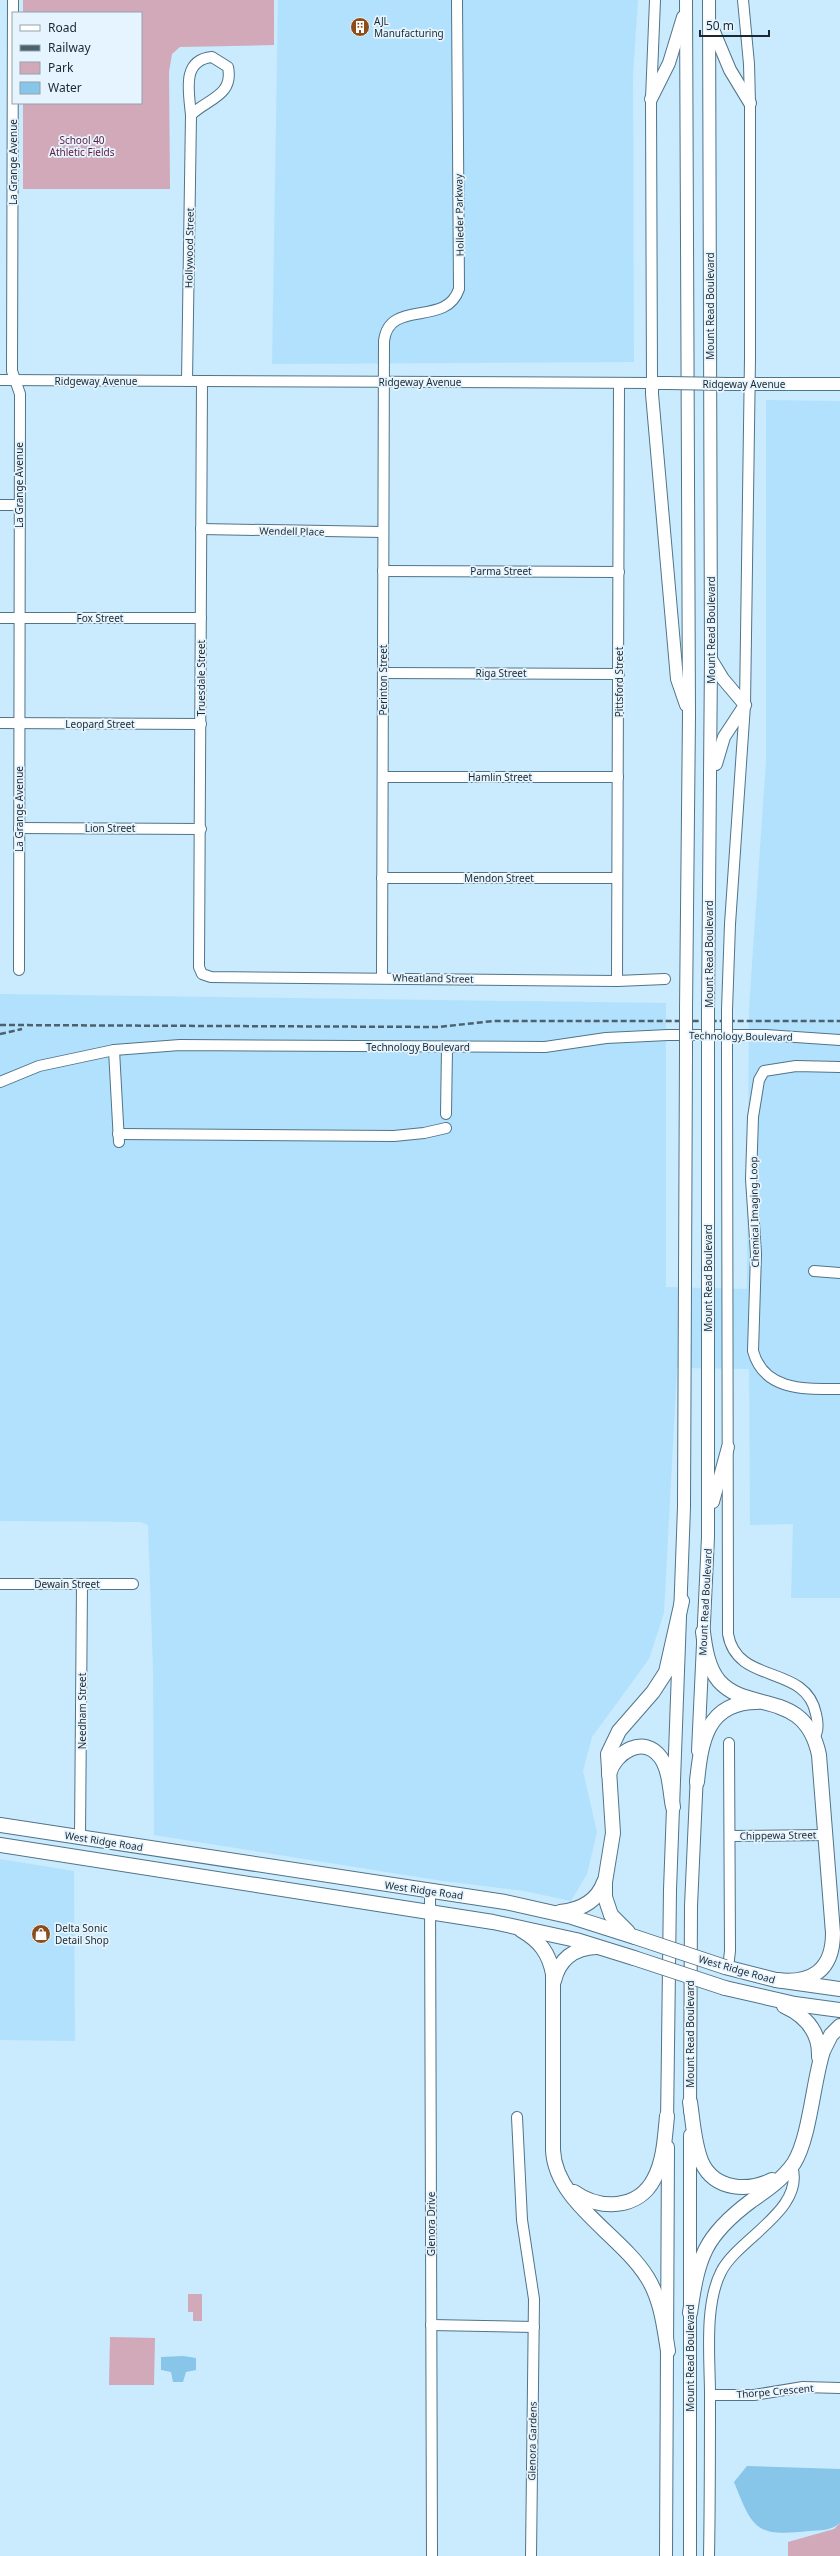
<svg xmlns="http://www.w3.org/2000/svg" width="840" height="2556" font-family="'Noto Sans',sans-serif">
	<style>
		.built { fill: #b2e1fd }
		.green { fill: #d1a9b8 }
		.water { fill: #87c5e9 }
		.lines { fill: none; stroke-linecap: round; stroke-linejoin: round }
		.minor-casing { stroke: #507489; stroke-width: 12 }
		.major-casing { stroke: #507489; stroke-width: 14 }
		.highway-casing { stroke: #507489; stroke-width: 16 }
		.minor { stroke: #fff; stroke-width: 10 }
		.major { stroke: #fff; stroke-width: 12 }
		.highway { stroke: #fff; stroke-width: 14 }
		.rail { stroke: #4d616c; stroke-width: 2.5; stroke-dasharray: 6 3; stroke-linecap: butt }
		.minor-bridge-casing { stroke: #507489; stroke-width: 12; stroke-linecap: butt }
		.major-bridge-casing { stroke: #507489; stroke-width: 14; stroke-linecap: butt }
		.highway-bridge-casing { stroke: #507489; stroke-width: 16; stroke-linecap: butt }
		.minor-bridge { stroke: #fff; stroke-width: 10 }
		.major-bridge { stroke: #fff; stroke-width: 12 }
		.highway-bridge { stroke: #fff; stroke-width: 14 }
		.labels { text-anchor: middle; stroke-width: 3.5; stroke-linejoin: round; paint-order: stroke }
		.poi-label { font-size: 10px; fill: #1a2931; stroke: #e5f4fe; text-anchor: start }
		.park-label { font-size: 10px; fill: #60173c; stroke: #e5f4fe }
		.street-label { font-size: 10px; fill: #1a2931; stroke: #e5f4fe }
	</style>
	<rect width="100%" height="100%" fill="#caeafd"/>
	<!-- built -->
	<g class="built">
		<path d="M278,0h360l-5,76 1,286 -362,2z"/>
		<path d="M766,400l74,1v1197h-49l2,-74 -43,1 -1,-156 -72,-1 -13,245 -15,46 -57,78 -9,34 14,61 -10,42 -16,27 -47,-10 -81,-10 -289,-46 -1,-164 -5,-146 -8,-3 -140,-1v-527l666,9v284l81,2 2,-281 17,-247z"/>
		<path d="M0,1859l74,12 1,170 -75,-1z"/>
	</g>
	<!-- green -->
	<g class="green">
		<path d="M23,0h251v45l-94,2 -8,7 -3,18 1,117h-147v-86h118v-90h-118z"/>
		<path d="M188,2294h14v27h-9v-9h-5z"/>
		<path d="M110,2337l45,1 -1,47h-45z"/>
		<path d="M840,2523v33h-52v-14l46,-13z"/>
	</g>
	<!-- water -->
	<g class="water">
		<path d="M183,2356l13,2v12l-10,2 -3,10h-10l-2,-10 -10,-2v-13z"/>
		<path d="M747,2466l93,3v54c-9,8 -20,7 -31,8 -54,6 -56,-2 -75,-49z"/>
	</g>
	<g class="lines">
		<!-- minor casing -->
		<g class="minor-casing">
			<g id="minor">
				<path d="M13,0l-1,371 8,23 -1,576"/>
				<path d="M0,380l652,3 -1,-284 4,-99"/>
				<path d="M187,381l4,-266c-2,-23 -10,-55 21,-58l16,10c6,29 -21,32 -37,48"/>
				<path d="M202,381l-3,586 3,7 9,3 406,4 48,-2"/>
				<path d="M0,505h19"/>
				<path d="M201,529l182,3"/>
				<path d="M383,571l236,1"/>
				<path d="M0,618h201"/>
				<path d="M383,673l236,1"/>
				<path d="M0,723l201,1"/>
				<path d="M383,777h235"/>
				<path d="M19,828l182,1"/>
				<path d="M382,878h235"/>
				<path d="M382,978l2,-637c5,-43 62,-13 75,-52l-2,-289"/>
				<path d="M617,981l2,-598"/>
				<path d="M727,1010l3,-86 15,-219 5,-347v-255l-1,-39 -6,-64"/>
				<path d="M114,1050l5,92"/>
				<path d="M727,1050l1,584c9,52 78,29 88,80 2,8 3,17 -2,24"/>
				<path d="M840,1067l-44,-1 -32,5 -5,9 -6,37 -2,62 5,75 -3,97c11,41 54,38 87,38"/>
				<path d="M0,1082l39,-16 75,-16 66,-5 365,2 61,-9 62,-3h98l74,5"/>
				<path d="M446,1114l1,-66"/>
				<path d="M118,1134l276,2 30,-3 22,-5"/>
				<path d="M814,1271l26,2"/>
				<path d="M0,1584h133"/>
				<path d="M730,1836l96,-1"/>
				<path d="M80,1837l2,-253"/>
				<path d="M430,1892l2,664"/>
				<path d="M728,1968l2,-17 -1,-208"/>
				<path d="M517,2117l5,103 12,79 -3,257"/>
				<path d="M431,2325l103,2"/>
				<path d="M710,2395h44l49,-8 37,1"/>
				<path d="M709,2556c1,-54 1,-107 1,-161 0,-36 -6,-90 11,-123 16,-33 85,-62 71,-106"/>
			</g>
		</g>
		<!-- major casing -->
		<g class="major-casing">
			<g id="major">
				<path d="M712,27l18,43 20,33"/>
				<path d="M651,99l18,-36 14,-46"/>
				<path d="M667,383h-15v11l25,285 9,26"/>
				<path d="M729,384h111"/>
				<path d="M712,661l11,18 22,26 -21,32 -8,27"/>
				<path d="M686,1010l3,-295 -3,-715"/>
				<path d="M708,1010l3,-351 -2,-659"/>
				<path d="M713,1502l15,-55"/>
				<path d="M698,1751l10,-214v-487"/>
				<path d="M690,2111l1,-205 6,-133"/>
				<path d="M667,2124l3,-234 14,-383 2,-457"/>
				<path d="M666,2556l2,-409"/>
				<path d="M690,2556v-421"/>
			</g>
		</g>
		<!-- highway casing -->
		<g class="highway-casing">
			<g id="highway">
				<path d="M703,1632c2,16 5,36 16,49 29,33 86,7 100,74l14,178c0,38 -22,51 -57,47"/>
				<path d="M609,1774c6,-22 35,-40 52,-16 9,13 9,34 12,49"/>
				<path d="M697,1782c4,-41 10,-80 60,-80"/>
				<path d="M0,1825l505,77 67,15 63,20"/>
				<path d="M0,1845l493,77 83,18 58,18"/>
				<path d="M560,1912c20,-2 37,-10 44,-30"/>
				<path d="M521,1930c19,11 28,23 32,44v176c2,52 68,85 94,127 14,22 17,49 21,74"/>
				<path d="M628,1932l-17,-17 -6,-18v-15l8,-49 -5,-79 11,-23 34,-39 13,-20 16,-71"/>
				<path d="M725,1967l51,13 64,9"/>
				<path d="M554,1981c5,-22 20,-33 42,-34"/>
				<path d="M725,1988l70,16 45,6"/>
				<path d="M784,2006c22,10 36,26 35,51"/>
				<path d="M690,2102c3,20 4,43 12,61 13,27 46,29 70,17"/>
				<path d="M574,2192c25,18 64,18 80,-13 10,-18 11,-43 13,-63"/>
				<path d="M690,2313c8,-56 14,-77 61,-112 16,-11 32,-22 43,-38 16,-26 19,-81 29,-112l8,-16 9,-9"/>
			</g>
		</g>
		<!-- minor -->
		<use href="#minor" class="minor"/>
		<!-- major -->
		<use href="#major" class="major"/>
		<!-- highway -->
		<use href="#highway" class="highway"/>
		<!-- rail -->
		<g class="rail">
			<path d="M0,1025l439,2 54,-6h347"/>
			<path d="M0,1034l22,-5"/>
		</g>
		<!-- minor-bridge casing -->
		<g class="minor-bridge-casing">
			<path id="minor-bridge" d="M727,1050v-40"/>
		</g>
		<!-- major-bridge casing -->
		<g class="major-bridge-casing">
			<g id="major-bridge">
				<path d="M667,383l62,1"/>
				<path d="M686,1050v-40"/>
				<path d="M708,1050v-40"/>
			</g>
		</g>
		<!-- highway-bridge casing -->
		<g class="highway-bridge-casing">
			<g id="highway-bridge">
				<path d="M635,1937l90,30"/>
				<path d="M634,1958l91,30"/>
			</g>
		</g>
		<!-- minor-bridge -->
		<use href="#minor-bridge" class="minor-bridge"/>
		<!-- major-bridge -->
		<use href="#major-bridge" class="major-bridge"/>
		<!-- highway-bridge -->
		<use href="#highway-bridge" class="highway-bridge"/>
	</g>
	<!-- icons -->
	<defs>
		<g id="building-disc" transform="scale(1)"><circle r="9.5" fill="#8d4c18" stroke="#e5f4fe"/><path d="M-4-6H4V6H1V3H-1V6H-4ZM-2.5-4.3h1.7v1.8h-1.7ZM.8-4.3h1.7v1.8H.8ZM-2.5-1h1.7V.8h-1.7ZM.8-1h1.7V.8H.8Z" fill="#fff"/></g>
		<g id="shop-disc" transform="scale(1)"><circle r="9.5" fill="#8d4c18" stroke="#e5f4fe"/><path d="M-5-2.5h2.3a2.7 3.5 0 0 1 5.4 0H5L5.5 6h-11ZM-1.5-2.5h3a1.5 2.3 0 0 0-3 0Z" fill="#fff"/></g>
	</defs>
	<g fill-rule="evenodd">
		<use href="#building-disc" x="360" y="27"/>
		<use href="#shop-disc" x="41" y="1934"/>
	</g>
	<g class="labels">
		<!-- poi labels -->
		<g class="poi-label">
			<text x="374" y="25">AJL<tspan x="374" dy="12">Manufacturing</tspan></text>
			<text x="55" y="1932">Delta Sonic<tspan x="55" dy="12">Detail Shop</tspan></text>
		</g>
		<!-- park labels -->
		<g class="park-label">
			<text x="82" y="144">School 40<tspan x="82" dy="12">Athletic Fields</tspan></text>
		</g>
		<!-- street labels -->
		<g class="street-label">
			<text transform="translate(13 162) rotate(-90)" y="4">La Grange Avenue</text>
			<text transform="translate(459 215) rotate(-91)" y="4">Holleder Parkway</text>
			<text transform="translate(189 248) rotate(-89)" y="4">Hollywood Street</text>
			<text transform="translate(710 306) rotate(-90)" y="4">Mount Read Boulevard</text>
			<text x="96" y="385">Ridgeway Avenue</text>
			<text x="420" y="386">Ridgeway Avenue</text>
			<text x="744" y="388">Ridgeway Avenue</text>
			<text transform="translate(19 485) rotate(-90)" y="4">La Grange Avenue</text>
			<text transform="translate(292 531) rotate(1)" y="4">Wendell Place</text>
			<text x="501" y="575">Parma Street</text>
			<text x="100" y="622">Fox Street</text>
			<text transform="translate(711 630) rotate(-90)" y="4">Mount Read Boulevard</text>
			<text x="501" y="677">Riga Street</text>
			<text transform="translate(201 678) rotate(-90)" y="4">Truesdale Street</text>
			<text transform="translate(383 680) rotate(-90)" y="4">Perinton Street</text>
			<text transform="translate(619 682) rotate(-90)" y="4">Pittsford Street</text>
			<text x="100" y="728">Leopard Street</text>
			<text x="500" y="781">Hamlin Street</text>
			<text transform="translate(19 809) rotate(-90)" y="4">La Grange Avenue</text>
			<text x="110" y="832">Lion Street</text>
			<text x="499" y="882">Mendon Street</text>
			<text transform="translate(709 954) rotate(-90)" y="4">Mount Read Boulevard</text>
			<text transform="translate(433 978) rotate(1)" y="4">Wheatland Street</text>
			<text transform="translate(741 1036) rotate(1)" y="4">Technology Boulevard</text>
			<text x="418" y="1051">Technology Boulevard</text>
			<text transform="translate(754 1212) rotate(-91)" y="4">Chemical Imaging Loop</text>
			<text transform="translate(708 1278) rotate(-90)" y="4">Mount Read Boulevard</text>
			<text x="67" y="1588">Dewain Street</text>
			<text transform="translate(705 1602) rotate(-87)" y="4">Mount Read Boulevard</text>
			<text transform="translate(82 1711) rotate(-90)" y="4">Needham Street</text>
			<text transform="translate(778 1835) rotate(-1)" y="4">Chippewa Street</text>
			<text transform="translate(104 1841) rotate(9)" y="4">West Ridge Road</text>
			<text transform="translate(424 1890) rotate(8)" y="4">West Ridge Road</text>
			<text transform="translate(737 1969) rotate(16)" y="4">West Ridge Road</text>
			<text transform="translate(690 2034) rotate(-90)" y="4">Mount Read Boulevard</text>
			<text transform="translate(431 2224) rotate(-90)" y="4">Glenora Drive</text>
			<text transform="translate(690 2358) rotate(-90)" y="4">Mount Read Boulevard</text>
			<text transform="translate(775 2391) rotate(-5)" y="4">Thorpe Crescent</text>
			<text transform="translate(532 2441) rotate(-89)" y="4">Glenora Gardens</text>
		</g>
	</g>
	<!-- legend -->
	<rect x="12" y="12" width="130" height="92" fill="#e5f4fe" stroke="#94a3ac"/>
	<rect x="20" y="25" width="20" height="6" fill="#ffffff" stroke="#94a3ac"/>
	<text x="48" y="32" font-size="12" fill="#1a2931">Road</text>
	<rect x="20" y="45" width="20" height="6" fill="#4d616c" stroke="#94a3ac"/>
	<text x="48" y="52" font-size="12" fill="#1a2931">Railway</text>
	<rect x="20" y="62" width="20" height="12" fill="#d1a9b8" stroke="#94a3ac"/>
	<text x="48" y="72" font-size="12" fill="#1a2931">Park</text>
	<rect x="20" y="82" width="20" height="12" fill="#87c5e9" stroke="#94a3ac"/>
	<text x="48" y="92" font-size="12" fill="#1a2931">Water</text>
	<!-- scale -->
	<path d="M700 30v6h69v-6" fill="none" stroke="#1a2931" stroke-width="2"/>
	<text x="706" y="30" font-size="12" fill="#1a2931" stroke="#e5f4fe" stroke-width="3" paint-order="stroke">50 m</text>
</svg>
